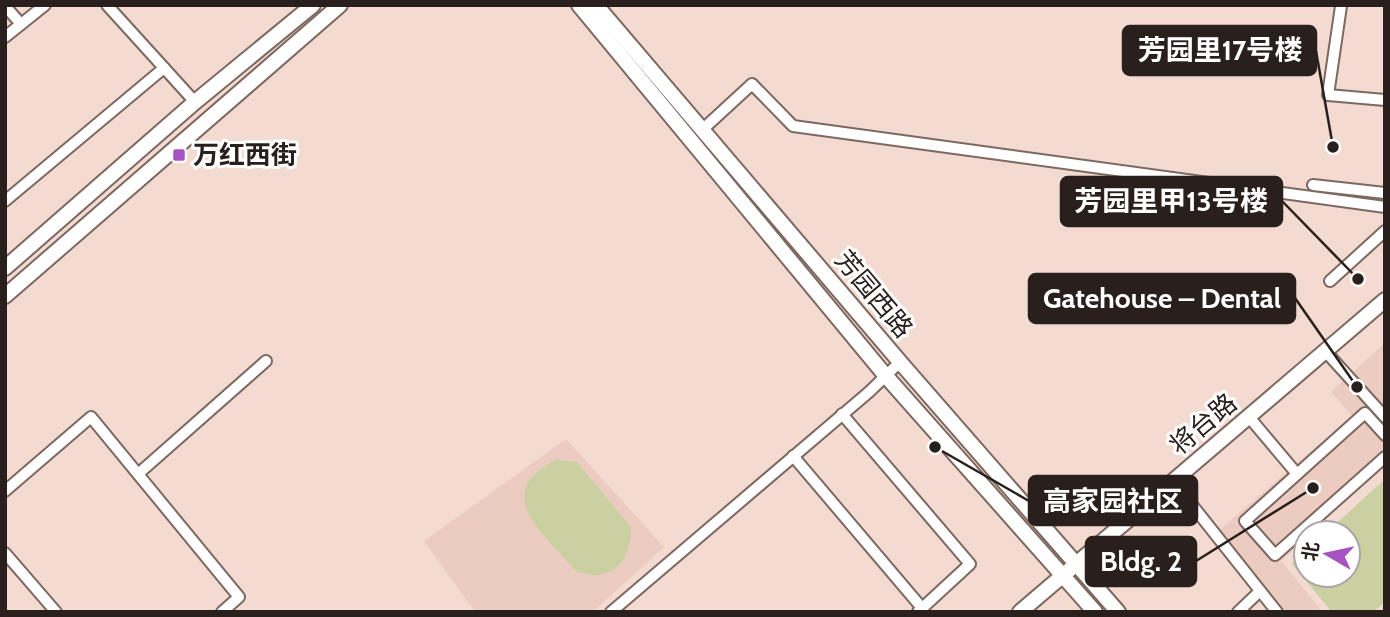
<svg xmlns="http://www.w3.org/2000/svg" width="1390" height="617" font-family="Cabin,'Noto Sans SC',sans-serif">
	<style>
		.built { fill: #ecccc0 }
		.green { fill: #cbd0a1 }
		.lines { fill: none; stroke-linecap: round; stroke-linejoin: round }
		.street-casing { stroke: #7d6860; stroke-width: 14 }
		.secondary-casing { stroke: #7d6860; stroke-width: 18 }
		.street { stroke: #fff; stroke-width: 10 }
		.secondary { stroke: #fff; stroke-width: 14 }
		.poi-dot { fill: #a752c1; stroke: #fff; stroke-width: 2.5 }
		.labels { text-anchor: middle; stroke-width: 6; stroke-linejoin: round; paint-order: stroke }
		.poi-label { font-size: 26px; font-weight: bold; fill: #29201d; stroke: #fff; text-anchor: start }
		.street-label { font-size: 26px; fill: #29201d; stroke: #fff }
		.leader { fill: none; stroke: #29201d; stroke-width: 2.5 }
		.callout-dot { fill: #29201d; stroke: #fff; stroke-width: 2.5 }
		.callout { fill: #29201d; stroke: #29201d; stroke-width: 2.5 }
		.callout-label { font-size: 28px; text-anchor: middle; font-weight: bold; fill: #fff }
	</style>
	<rect width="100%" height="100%" fill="#f3dbd1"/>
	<!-- built -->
	<g class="built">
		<path d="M1385,343v121l-75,69h-4v4l-25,24 42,51h-40l-66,-80 135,-116 -21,-24z"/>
		<path d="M566,439l98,108 -71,65h-118l-51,-71z"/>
	</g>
	<!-- green -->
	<g class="green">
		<path d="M556,460l21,2 54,65c-1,21 -6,43 -31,48 -7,1 -17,-2 -23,-3 -31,-36 -89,-79 -21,-112z"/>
		<path d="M1385,479v123l-12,10h-41l-40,-48 14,-13v24h42v-42h-22z"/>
	</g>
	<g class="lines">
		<!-- street casing -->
		<g class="street-casing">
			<g id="street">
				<path d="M107,5l88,97"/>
				<path d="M5,6l16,18"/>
				<path d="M1341,6l-13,89 57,5"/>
				<path d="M5,37l40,-32"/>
				<path d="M702,130l50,-46 41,42 592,81"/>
				<path d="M1313,185l72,8"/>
				<path d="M5,201l159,-133"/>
				<path d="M1330,281l55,-50"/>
				<path d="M1326,352l59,65"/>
				<path d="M842,414l128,150 -52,48"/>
				<path d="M1249,417l48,57"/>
				<path d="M1385,435l-20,-22 -120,108 30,34 110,-98"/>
				<path d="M793,456l129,152"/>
				<path d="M138,474l128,-113"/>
				<path d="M1173,481l104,131"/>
				<path d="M5,491l86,-74 148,180 -17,15"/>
				<path d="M5,553l51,59"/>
				<path d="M611,612l258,-220 31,-30"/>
				<path d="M1238,612l22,-21"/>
			</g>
		</g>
		<!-- secondary casing -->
		<g class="secondary-casing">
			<g id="secondary">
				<path d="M579,5l306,370 210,237"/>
				<path d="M596,5l304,357 218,250"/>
				<path d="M5,268l190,-166 118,-97"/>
				<path d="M5,296l335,-291"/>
				<path d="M1020,612l365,-312"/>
			</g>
		</g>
		<!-- street -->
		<use href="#street" class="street"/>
		<!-- secondary -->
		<use href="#secondary" class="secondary"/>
	</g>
	<!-- markers -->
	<rect class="poi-dot" x="172" y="148" width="14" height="14" rx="3.5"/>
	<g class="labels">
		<!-- poi labels -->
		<g class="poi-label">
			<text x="193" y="164">万红西街</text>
		</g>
		<!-- street labels -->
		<g class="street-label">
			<text transform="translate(874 294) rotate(50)" y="9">芳园西路</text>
			<text transform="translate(1203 424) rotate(-40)" y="9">将台路</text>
		</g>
	</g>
	<!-- callouts -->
	<path class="leader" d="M1333 147L1316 51M1358 279L1282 201M1357 387L1295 298M935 447L1029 501M1313 488L1196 561"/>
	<g class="callout-dot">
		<circle cx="1333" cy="147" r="7"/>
		<circle cx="1358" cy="279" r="7"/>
		<circle cx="1357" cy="387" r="7"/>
		<circle cx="935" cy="447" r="7"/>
		<circle cx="1313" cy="488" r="7"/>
	</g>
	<g class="callout">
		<rect x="1123" y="26" width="193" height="49" rx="7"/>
		<rect x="1061" y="177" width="221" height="49" rx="7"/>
		<rect x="1029" y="274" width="266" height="49" rx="7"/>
		<rect x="1029" y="476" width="168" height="49" rx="7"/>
		<rect x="1086" y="537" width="110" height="49" rx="7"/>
	</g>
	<g class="callout-label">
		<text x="1220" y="60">芳园里17号楼</text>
		<text x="1171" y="211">芳园里甲13号楼</text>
		<text x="1162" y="308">Gatehouse – Dental</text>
		<text x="1113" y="511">高家园社区</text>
		<text x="1141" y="571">Bldg. 2</text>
	</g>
	<!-- border -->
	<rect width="1390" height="617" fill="none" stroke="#29201d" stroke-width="14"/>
	<!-- north arrow -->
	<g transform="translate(1327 554) rotate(279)"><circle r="33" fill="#ffffff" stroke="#a9a6a5" stroke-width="2"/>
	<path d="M0-5L12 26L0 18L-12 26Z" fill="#a752c1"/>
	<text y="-10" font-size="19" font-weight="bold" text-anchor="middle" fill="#29201d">北</text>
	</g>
</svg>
